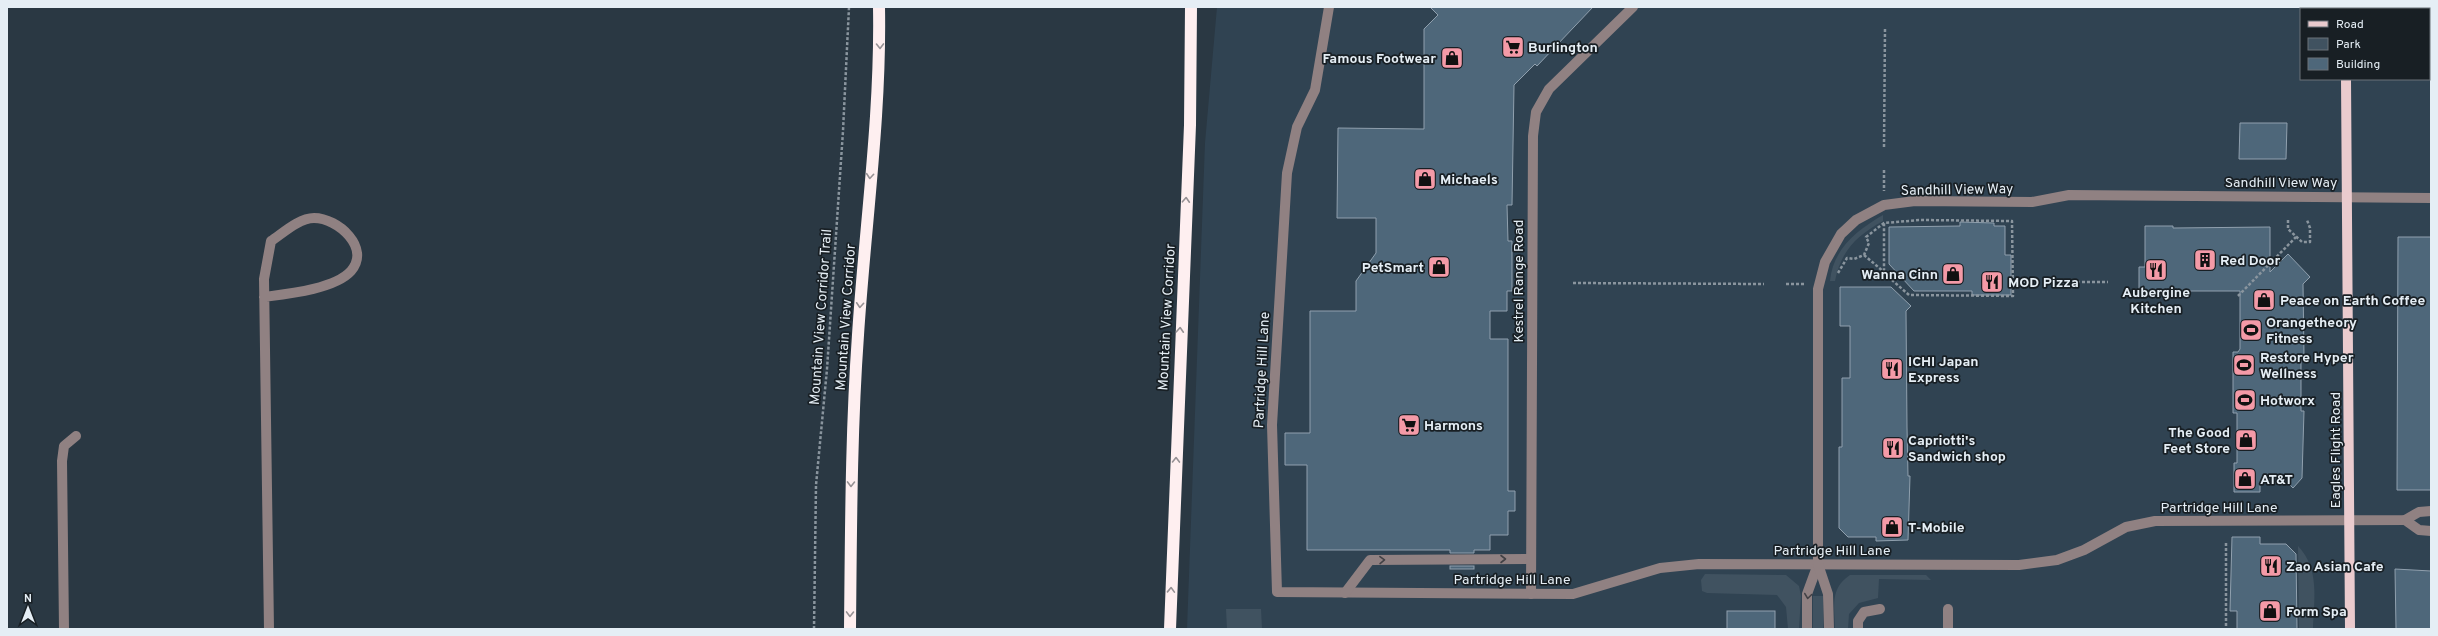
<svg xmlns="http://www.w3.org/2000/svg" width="2438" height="636" font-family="Overpass,sans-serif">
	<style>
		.built { fill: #304352; fill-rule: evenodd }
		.green { fill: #405260 }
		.building { fill: #4e677a; stroke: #90a0ae }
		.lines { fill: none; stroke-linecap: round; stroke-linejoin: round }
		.path { stroke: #8a959e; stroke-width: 2.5; stroke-dasharray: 3 2; stroke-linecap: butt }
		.minor { stroke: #908182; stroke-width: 10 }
		.major { stroke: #eacbce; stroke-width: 10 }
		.highway { stroke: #feeff0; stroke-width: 12 }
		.oneway { stroke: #969194 }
		.oneway2 { stroke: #424145 }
		.labels { text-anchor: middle; stroke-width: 3.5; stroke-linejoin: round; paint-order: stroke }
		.poi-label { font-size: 14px; font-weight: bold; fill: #e5eef5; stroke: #181f24; text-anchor: start }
		.street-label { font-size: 14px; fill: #e5eef5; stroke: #181f24 }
	</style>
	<rect width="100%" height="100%" fill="#2a3843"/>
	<!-- built -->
	<path class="built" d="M1217,7h1214v622h-1244l18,-486zM2301,9h128v70h-128z"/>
	<!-- green -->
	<g class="green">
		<path d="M1883,215v6c-27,15 -42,30 -48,60h-5c3,-32 27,-51 53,-66z"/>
		<path d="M2298,546c22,23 16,54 15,83h-14z"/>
		<path d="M1705,574l81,1 13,11 2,10 -2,33h-11l-2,-22 -9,-12 -70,-2 -5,-2 -1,-11z"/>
		<path d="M1850,575h76l5,5 -52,-1 -1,19 -19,5 -10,11 -1,15h-13c0,-22 -6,-40 15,-54z"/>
		<rect x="1813" y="596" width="10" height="33"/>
		<path d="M1226,609h35l1,20h-35z"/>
	</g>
	<!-- building -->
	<g class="building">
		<path d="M1430,7h163l-56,59 -2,-2 -21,21 -2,120h-5l1,36h4v50h-5v20h-17v28h18v152h7v20h-7v24h-18v15h-16v3h-24v-3h-143v-85h-22v-32h25v-122h46v-30l20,-28v-35h-39l1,-90 86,1v-100l14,-14z"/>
		<path d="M2240,123h47l-1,36h-47z"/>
		<path d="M1960,222l34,1v3h11v29h6v40h-39v-4h-58l-25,-27v-37l71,-1z"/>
		<path d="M2145,226h28v2l97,-1v45l18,-18 22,23 -7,7 1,72h-3v55h3l-2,67 -9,10 -5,-5h-28v9h-26v-29h3v-50h-4v-61h5l2,-3v-58h-68v4h-33v-28h6z"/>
		<path d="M2398,237h33v253h-34z"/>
		<path d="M1840,287h51l20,19 -5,5 1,116 1,49h2l-2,64 -32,1v-4h-28l-9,-9v-81h3v-69h8v-52h-10z"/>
		<path d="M2232,537h28v7h26l10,10 1,75h-60v-18h-7z"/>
		<rect x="1450" y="566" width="24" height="3"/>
		<path d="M2395,569l36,2v58h-35z"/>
		<rect x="1727" y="611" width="48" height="18"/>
	</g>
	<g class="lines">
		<!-- path -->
		<g class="path">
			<path d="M1884,147l1,-118"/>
			<path d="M1884,170v21"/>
			<path d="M2288,220v9l14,13h8v-14l-3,-8"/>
			<path d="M1864,255l20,17"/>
			<path d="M1838,273l9,-15 7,1 10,-4 5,-12 -3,-6 18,-14 36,-3 92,1 1,75 -104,-1 -25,-22v-50"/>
			<path d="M2013,281l15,1"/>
			<path d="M2052,282h56"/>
			<path d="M1573,283l191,1"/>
			<path d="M1786,284h19"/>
			<path d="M2238,296l58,-59"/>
			<path d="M2226,543v86"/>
			<path d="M814,629l2,-144 11,-116 16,-238 6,-124"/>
		</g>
		<!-- minor -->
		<g class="minor">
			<path d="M1329,7l-14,83 -18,37 -10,46 -15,252 5,167 296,2 87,-26 39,-4 320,1 38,-5 27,-10 42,-23 29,-6 250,-1 14,-8 12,-1"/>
			<path d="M264,297c23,-3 71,-8 87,-26 20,-23 -13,-53 -37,-53 -15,0 -31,15 -43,23l-7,38 5,350"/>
			<path d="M2405,520l14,10 12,1"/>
			<path d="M1345,593l25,-33 161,-1"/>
			<path d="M1531,594l2,-458 3,-24 13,-23 84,-82"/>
			<path d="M64,629l-2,-168 2,-15 12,-10"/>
			<path d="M1807,629v-35l11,-30"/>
			<path d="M1829,629l-1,-35 -10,-30v-275l7,-27 16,-28 15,-14 28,-15 31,-4 117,1 37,-7 362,3"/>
			<path d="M1858,629v-8l6,-9 16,-3"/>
			<path d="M1948,629v-20"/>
		</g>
		<!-- major -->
		<g class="major">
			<path d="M2345,7v2"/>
			<path d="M2346,79l4,550"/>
		</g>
		<!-- highway -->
		<g class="highway">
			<path d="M850,629c1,-98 1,-196 8,-294 7,-109 23,-219 21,-328"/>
			<path d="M1170,629l20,-504 1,-118"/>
		</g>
	</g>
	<!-- one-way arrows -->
	<defs><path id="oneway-chevron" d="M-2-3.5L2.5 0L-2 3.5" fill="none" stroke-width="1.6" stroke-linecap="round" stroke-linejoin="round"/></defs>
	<g class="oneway">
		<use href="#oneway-chevron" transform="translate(880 46) rotate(89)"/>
		<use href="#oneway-chevron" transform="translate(870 176) rotate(95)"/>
		<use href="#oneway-chevron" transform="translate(1186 200) rotate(-87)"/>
		<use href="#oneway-chevron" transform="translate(860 305) rotate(94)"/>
		<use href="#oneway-chevron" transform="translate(1180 330) rotate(-87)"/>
		<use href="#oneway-chevron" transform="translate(1176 460) rotate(-89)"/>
		<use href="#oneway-chevron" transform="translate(851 484) rotate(91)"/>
		<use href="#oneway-chevron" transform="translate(1171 590) rotate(-88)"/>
		<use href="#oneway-chevron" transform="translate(850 614) rotate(91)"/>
	</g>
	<g class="oneway2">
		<use href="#oneway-chevron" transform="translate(1503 559)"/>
		<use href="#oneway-chevron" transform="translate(1382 560) rotate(-1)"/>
		<use href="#oneway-chevron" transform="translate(1808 596) rotate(98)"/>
	</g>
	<!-- icons -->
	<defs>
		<g id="supermarket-square" transform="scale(1.15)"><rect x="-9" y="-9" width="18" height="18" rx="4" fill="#f49aa7" stroke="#181f24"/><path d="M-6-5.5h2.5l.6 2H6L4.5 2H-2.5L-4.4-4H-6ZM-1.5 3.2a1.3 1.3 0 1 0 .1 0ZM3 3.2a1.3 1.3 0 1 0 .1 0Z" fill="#111"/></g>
		<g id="shop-square" transform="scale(1.15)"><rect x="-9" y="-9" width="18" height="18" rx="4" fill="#f49aa7" stroke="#181f24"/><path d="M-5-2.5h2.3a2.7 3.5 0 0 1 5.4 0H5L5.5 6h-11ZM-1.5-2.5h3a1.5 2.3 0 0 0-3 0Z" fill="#111"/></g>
		<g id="building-square" transform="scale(1.15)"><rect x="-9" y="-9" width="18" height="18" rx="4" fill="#f49aa7" stroke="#181f24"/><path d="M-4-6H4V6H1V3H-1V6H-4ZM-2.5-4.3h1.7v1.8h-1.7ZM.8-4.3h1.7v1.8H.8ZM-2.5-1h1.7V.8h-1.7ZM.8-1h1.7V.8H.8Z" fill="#111"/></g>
		<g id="restaurant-square" transform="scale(1.15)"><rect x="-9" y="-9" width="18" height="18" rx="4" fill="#f49aa7" stroke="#181f24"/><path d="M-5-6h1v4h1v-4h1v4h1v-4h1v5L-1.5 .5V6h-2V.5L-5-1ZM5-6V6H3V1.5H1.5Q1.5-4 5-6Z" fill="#111"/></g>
		<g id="stadium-square" transform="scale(1.15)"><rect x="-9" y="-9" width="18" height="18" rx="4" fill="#f49aa7" stroke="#181f24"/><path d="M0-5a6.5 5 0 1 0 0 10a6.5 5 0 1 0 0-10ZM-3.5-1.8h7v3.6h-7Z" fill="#111"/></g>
	</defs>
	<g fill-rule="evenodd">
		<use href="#supermarket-square" x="1513" y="47"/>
		<use href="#shop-square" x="1452" y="58"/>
		<use href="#shop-square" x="1425" y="179"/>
		<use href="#building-square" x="2205" y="260"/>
		<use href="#shop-square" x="1439" y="267"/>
		<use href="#restaurant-square" x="2156" y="270"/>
		<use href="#shop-square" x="1953" y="274"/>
		<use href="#restaurant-square" x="1992" y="282"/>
		<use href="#shop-square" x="2264" y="300"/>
		<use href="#stadium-square" x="2251" y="330"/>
		<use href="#stadium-square" x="2244" y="365"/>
		<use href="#restaurant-square" x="1892" y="369"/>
		<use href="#stadium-square" x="2245" y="400"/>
		<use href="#supermarket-square" x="1409" y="425"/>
		<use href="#shop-square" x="2246" y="440"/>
		<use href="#restaurant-square" x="1893" y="448"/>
		<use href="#shop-square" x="2245" y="479"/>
		<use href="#shop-square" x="1892" y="527"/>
		<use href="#restaurant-square" x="2271" y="566"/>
		<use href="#shop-square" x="2270" y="611"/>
	</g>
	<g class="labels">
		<!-- poi labels -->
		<g class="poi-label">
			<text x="1528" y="52">Burlington</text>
			<text x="1436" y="63" text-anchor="end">Famous Footwear</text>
			<text x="1440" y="184">Michaels</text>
			<text x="2220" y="265">Red Door</text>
			<text x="1424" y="272" text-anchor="end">PetSmart</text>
			<text x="1938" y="279" text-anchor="end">Wanna Cinn</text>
			<text x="2008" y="287">MOD Pizza</text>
			<text x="2156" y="297" text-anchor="middle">Aubergine<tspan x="2156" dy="16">Kitchen</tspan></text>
			<text x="2280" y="305">Peace on Earth Coffee</text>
			<text x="2266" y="327">Orangetheory<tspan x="2266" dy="16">Fitness</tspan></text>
			<text x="2260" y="362">Restore Hyper<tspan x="2260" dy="16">Wellness</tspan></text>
			<text x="1908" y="366">ICHI Japan<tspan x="1908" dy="16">Express</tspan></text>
			<text x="2260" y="405">Hotworx</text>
			<text x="1424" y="430">Harmons</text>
			<text x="2230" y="437" text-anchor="end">The Good<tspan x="2230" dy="16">Feet Store</tspan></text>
			<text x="1908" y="445">Capriotti's<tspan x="1908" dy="16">Sandwich shop</tspan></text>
			<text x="2260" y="484">AT&amp;T</text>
			<text x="1908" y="532">T-Mobile</text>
			<text x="2286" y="571">Zao Asian Cafe</text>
			<text x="2286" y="616">Form Spa</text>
		</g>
		<!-- street labels -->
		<g class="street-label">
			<text x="2281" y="187">Sandhill View Way</text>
			<text transform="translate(1957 189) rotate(-1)" y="5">Sandhill View Way</text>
			<text transform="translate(1518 281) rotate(-90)" y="5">Kestrel Range Road</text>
			<text transform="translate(820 317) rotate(-86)" y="5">Mountain View Corridor Trail</text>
			<text transform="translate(845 317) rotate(-86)" y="5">Mountain View Corridor</text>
			<text transform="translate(1166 317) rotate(-87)" y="5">Mountain View Corridor</text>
			<text transform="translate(1261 370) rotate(-87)" y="5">Partridge Hill Lane</text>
			<text transform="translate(2335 450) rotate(-90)" y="5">Eagles Flight Road</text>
			<text x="2219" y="512">Partridge Hill Lane</text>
			<text x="1832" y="555">Partridge Hill Lane</text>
			<text x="1512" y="584">Partridge Hill Lane</text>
		</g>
	</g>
	<!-- border -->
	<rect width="2438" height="636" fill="none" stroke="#e5eef5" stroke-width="16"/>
	<!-- legend -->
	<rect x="2300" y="8" width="130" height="72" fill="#181f24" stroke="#6a7278"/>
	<rect x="2308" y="21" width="20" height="6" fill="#eacbce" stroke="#6a7278"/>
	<text x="2336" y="28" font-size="12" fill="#e5eef5">Road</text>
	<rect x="2308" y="38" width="20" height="12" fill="#405260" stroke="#6a7278"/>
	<text x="2336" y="48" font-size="12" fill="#e5eef5">Park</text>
	<rect x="2308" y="58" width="20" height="12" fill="#4e677a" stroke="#6a7278"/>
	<text x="2336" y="68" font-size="12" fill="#e5eef5">Building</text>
	<!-- north arrow -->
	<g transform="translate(28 608)" stroke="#181f24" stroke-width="3" paint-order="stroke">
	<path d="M0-3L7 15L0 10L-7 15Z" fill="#e5eef5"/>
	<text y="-6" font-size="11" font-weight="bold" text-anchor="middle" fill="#e5eef5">N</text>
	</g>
</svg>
